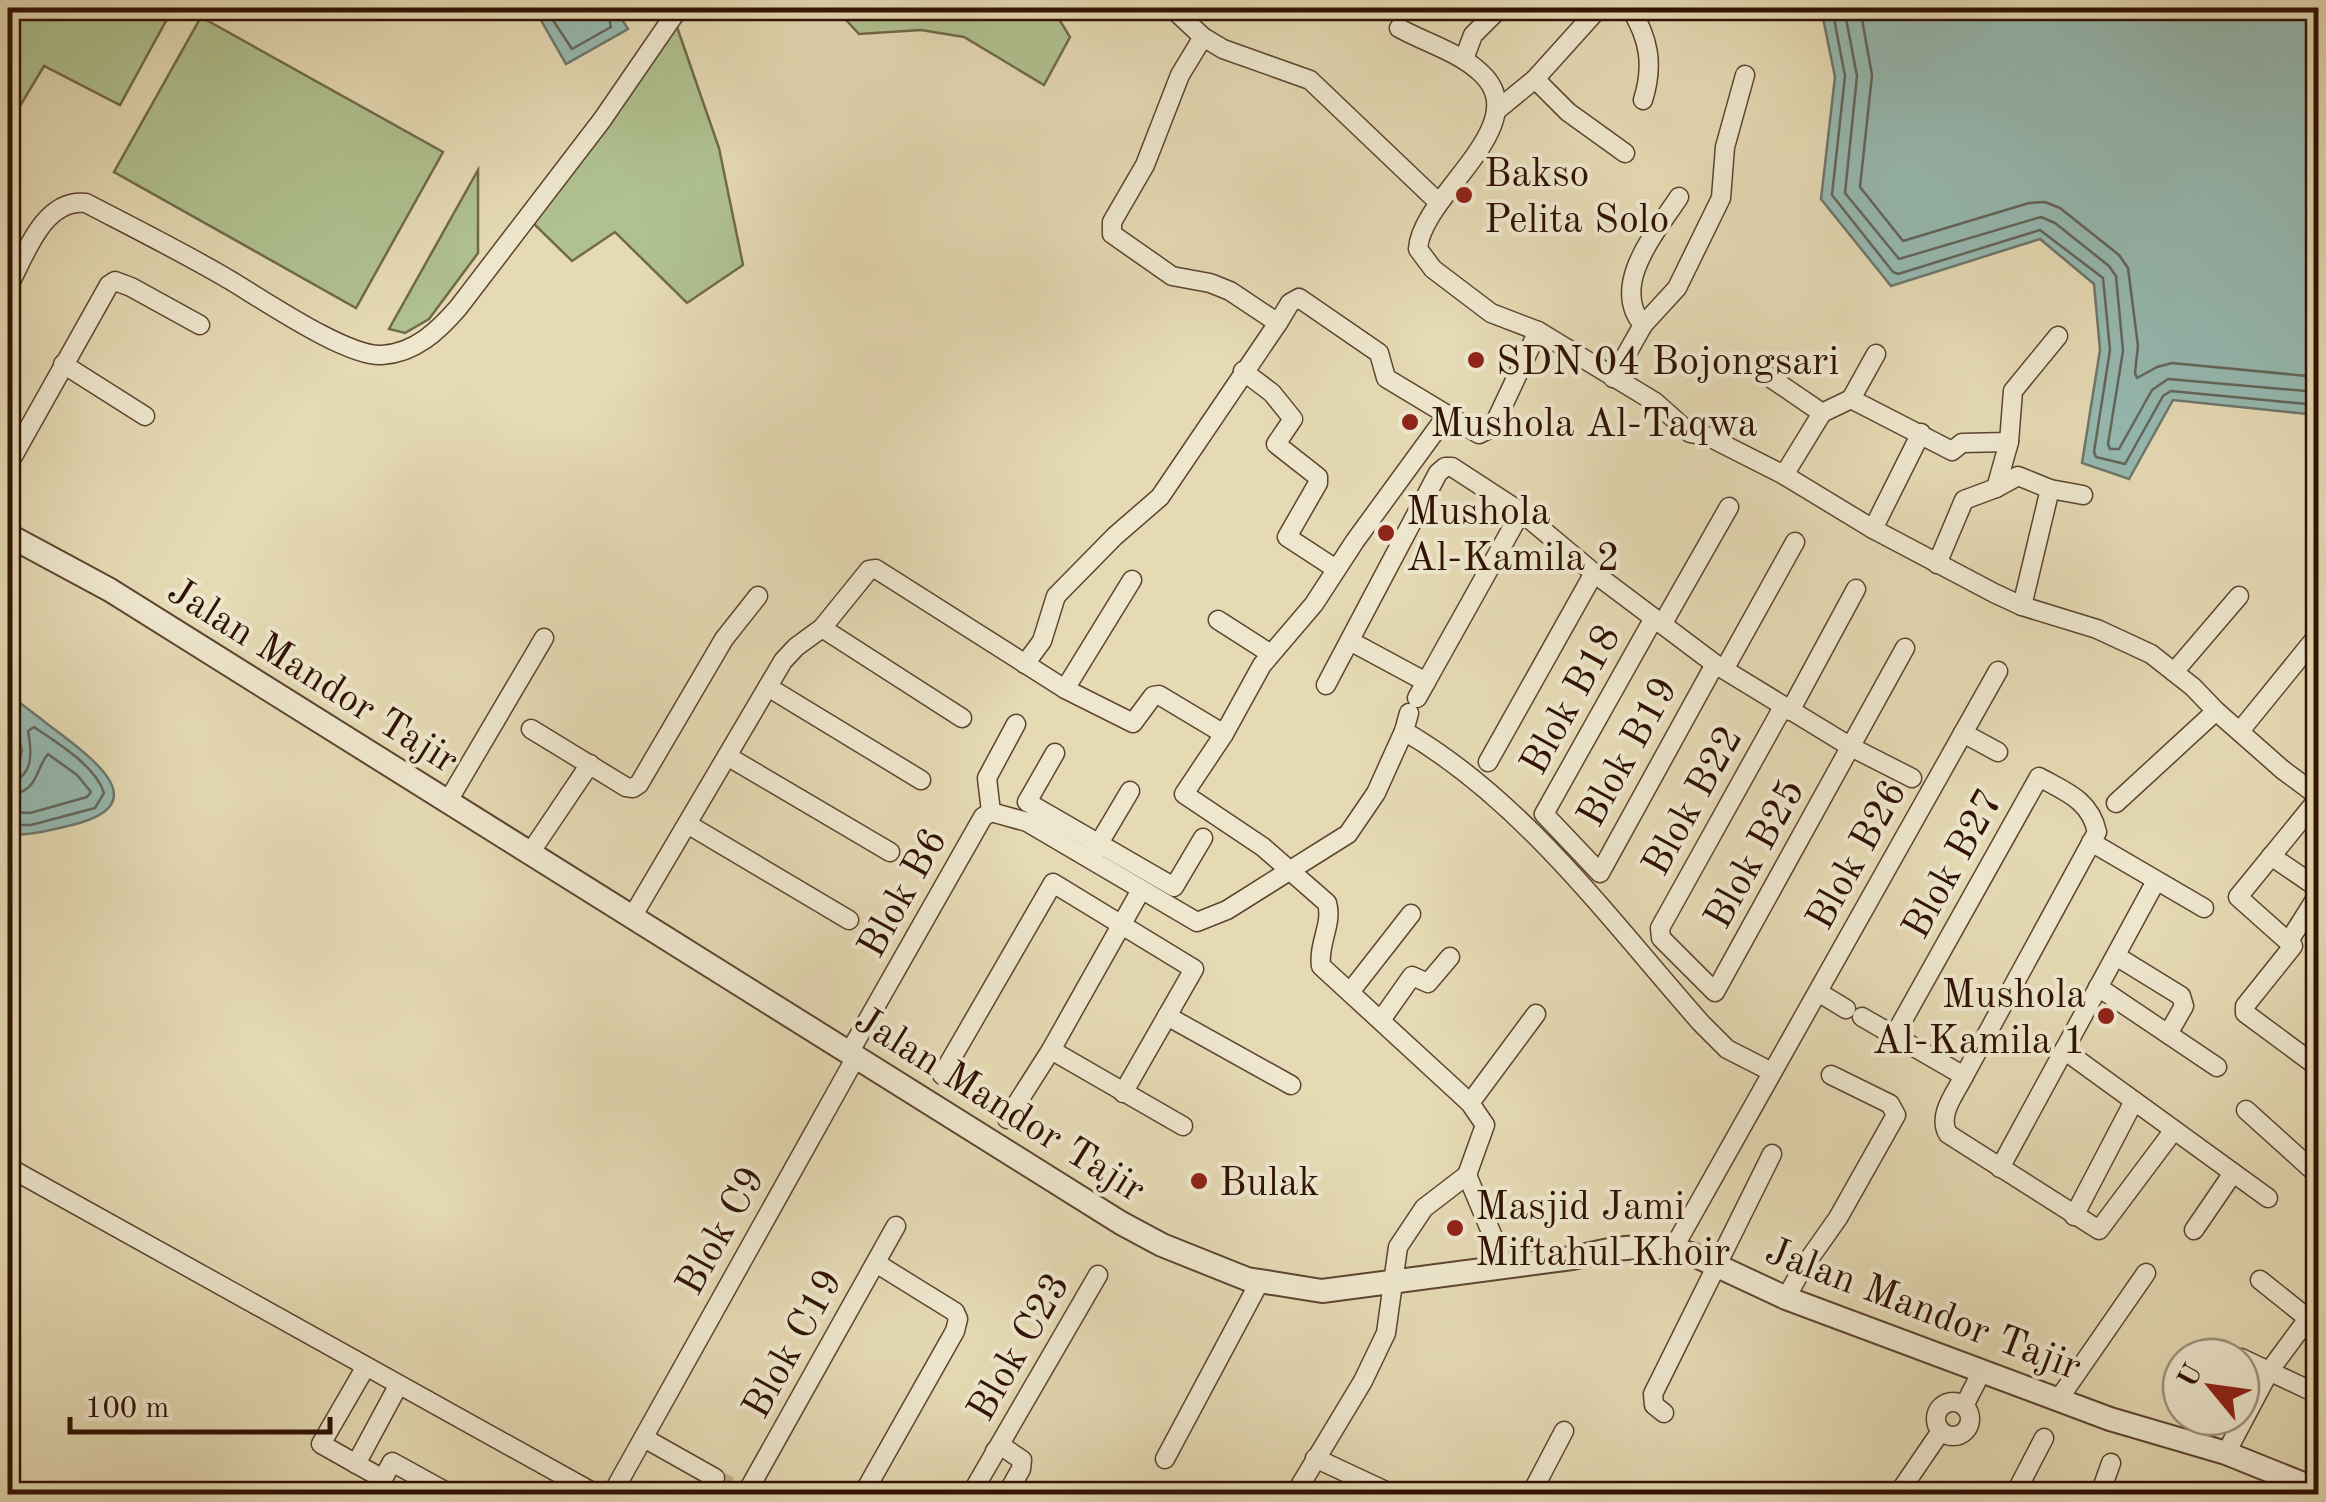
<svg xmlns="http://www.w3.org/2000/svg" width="2326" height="1502" font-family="'Old Standard TT',serif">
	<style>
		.green { fill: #b0c190; stroke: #706a4a; stroke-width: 2.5 }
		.water { fill: #96bab2; stroke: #6e776c; stroke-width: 2.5 }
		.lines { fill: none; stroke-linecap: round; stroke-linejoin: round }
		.shore { stroke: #64665b; stroke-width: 2.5 }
		.minor-tunnel { stroke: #c1b291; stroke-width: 18; stroke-dasharray: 18 9; stroke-linecap: butt }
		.minor-casing { stroke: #5e4430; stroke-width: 21 }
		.tertiary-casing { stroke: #5e4430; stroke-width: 26 }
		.minor { stroke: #eee7ce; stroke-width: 18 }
		.tertiary { stroke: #eee7ce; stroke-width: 22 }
		.poi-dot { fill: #8f2418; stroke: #eee7ce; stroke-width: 4 }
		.labels { text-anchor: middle; stroke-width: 8; stroke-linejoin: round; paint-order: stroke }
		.poi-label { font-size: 40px; fill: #311204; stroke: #eee7ce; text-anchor: start }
		.street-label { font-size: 40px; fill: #311204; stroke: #eee7ce }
	</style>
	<rect width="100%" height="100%" fill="#e5dab4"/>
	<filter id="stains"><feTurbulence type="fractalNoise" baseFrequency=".002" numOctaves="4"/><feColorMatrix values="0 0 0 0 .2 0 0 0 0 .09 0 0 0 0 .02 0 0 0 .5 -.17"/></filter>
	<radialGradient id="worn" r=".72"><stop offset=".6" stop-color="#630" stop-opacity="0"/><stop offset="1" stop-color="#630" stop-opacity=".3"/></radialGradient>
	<!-- green -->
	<g class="green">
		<path d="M8,8h165l-53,97 -76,-39 -36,60z"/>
		<path d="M835,8h220l-1,3 16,26 -26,48 -80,-48 -43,-7 -62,4z"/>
		<path d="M201,17l242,135 -87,156 -242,-136z"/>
		<path d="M677,27l42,121 24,117 -56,38 -72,-71 -43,29 -38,-37 20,-39z"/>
		<path d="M478,170v83l-49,66 -24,14 -16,-4z"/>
	</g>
	<!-- water -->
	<g class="water">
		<path d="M534,8h81l13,21 -62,35z"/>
		<path d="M1821,8h491l6,4v403l-145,-15 -44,79 -47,-16 18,-113 -6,-66 -54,-45 -149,47 -70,-87 14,-122z"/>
		<path d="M8,695c17,10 33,25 50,37 35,27 96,71 18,92 -24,6 -44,11 -68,11v-60l11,-10 3,-15 -4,-15 -10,-13z"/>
	</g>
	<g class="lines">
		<!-- shore -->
		<g class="shore">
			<path d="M545,8l27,41 39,-22 -4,-19"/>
			<path d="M1832,8l13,68 -13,119 61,77 5,2 142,-44 63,48 7,72 -16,102 2,5 29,7 38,-68 8,-5 147,14"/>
			<path d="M1844,8l13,68 -12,117 54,66 142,-42 14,6 54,43 7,10 7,75 -15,93 2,5h9l33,-59 16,-11 150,13"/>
			<path d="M1860,8l12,67 -12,112 43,54 126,-38 16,-1 15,6 59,47 9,13 10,78 -3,27 2,5 20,-11 15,-4 146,14"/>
			<path d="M8,782c26,-4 24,-30 20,-51l6,-4c22,15 62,39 70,66l-9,15 -64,17h-23"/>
			<path d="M8,795c31,-3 26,-24 40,-41l29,21 14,17 -4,5 -57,16 -22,-1"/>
		</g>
		<!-- minor-tunnel -->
		<path class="minor-tunnel" d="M715,1478l15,8"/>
		<!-- minor casing -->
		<g class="minor-casing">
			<g id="minor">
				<path d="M1172,8l31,29 20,12 87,31 128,122"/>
				<path d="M1630,8c19,30 24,57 13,92"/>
				<path d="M1399,28c27,15 60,24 82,45 56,52 -60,122 -63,176l15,20 58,44 47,18 117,71 35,31 17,3 77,39 89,54 121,64 28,13 75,23 54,25 42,33 23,24 67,59 35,26"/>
				<path d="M1203,37l-23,38 -35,90 -33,57v12l60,42 38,7 20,8 48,32 12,-20 9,-5 80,55 7,25 93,56 14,-7 45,-96"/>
				<path d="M1464,59l9,-24 27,-27"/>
				<path d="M1535,79l33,33 57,41"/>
				<path d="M1496,111l39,-32 64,-71"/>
				<path d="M8,287c17,-31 35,-89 78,-84 46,24 92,47 137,73 35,20 122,81 159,79 33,-2 56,-24 76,-47l144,-188 77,-112"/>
				<path d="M1643,325l34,-37 44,-90 4,-51 20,-72"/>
				<path d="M63,364l82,52"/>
				<path d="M1243,371l29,22 21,26 -17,25 42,33v6l-31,54 49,32"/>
				<path d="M1765,374l57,39"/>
				<path d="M1613,378l30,-53c-34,-40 14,-94 36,-128"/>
				<path d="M1851,399l101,52 10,-8 47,-1"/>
				<path d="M8,465l101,-180 6,-4 16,6 69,38"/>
				<path d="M1784,475l38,-62 29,-14 25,-45"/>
				<path d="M2050,489l33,6"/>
				<path d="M1873,529l48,-96"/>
				<path d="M1937,564l27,-64 32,-12"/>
				<path d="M2318,603v9"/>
				<path d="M2022,606l28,-117 -32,-13 -22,12 13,-46 4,-51 45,-55"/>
				<path d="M1654,618l-110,196 56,59 115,-209"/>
				<path d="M1218,620l53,34"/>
				<path d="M1663,623l66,-116"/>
				<path d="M822,628l140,90"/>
				<path d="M1350,641l76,41 -9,16"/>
				<path d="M1025,664l17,-23 14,-45 59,-60 45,-39 118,-174"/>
				<path d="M1725,668l70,-126"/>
				<path d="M2174,672l65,-76"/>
				<path d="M1426,682l95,-170"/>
				<path d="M1326,685l112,-212 7,-6h7l69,45 73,61 121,91 136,83 61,31"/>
				<path d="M768,687l153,93"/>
				<path d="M1065,689l68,34 20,-27 6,-1 65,39"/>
				<path d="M1783,707l-123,221 1,10 54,54 190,-344"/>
				<path d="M1790,711l66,-122"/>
				<path d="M1409,713l-5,18c119,69 206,189 297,292l26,26 45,23"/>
				<path d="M531,729l95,58 7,1 6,-4 85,-145 34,-43"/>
				<path d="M2240,731l78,-96"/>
				<path d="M1963,733l35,19"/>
				<path d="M1055,753l-28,49 147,85 29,-49"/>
				<path d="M727,756l163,96"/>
				<path d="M1488,762l106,-189"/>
				<path d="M2318,799l-80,98 55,49 -48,60v7l73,54"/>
				<path d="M448,801l96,-163"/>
				<path d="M2116,803l100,-92"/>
				<path d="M991,812l-4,-34 29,-54"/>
				<path d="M689,825l160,95"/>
				<path d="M2091,842l113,66"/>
				<path d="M1095,850l35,-59"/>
				<path d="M530,853l60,-89"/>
				<path d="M2271,856l47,32"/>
				<path d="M632,917l151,-256 13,-14 26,-19 47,-58 7,-1 189,120 67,-109"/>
				<path d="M2289,941l29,-46"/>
				<path d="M2116,956l65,40 3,10 -16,28"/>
				<path d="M2098,987l119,80"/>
				<path d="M1350,992l61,-78"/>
				<path d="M1818,992l28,17"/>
				<path d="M1167,1016l124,69"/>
				<path d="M1862,1017l102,59"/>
				<path d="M1381,1020l31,-44 16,7 22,-26"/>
				<path d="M1894,1036l145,-259c27,15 51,23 58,55l-133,244c-9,18 -27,39 -16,58l151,96 75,-100"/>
				<path d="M1051,1050l132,76"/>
				<path d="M2064,1050l204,148"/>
				<path d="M849,1053l134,-236 8,-5 36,10 170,100 30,-12 121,-76 28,-41 28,-62"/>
				<path d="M942,1075l111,-192 141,86 -71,124"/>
				<path d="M1470,1103l66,-89"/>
				<path d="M2246,1110l72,65"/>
				<path d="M1007,1119l44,-69 90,-160"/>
				<path d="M8,1167l588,327"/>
				<path d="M2000,1168l156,-287"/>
				<path d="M1467,1175l32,76 3,16"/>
				<path d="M2074,1216l60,-115"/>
				<path d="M2194,1230l39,-57"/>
				<path d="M1673,1249l325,-578"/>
				<path d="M2260,1280l50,40"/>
				<path d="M1786,1298l16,-29 36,-51 58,-103 -6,-11 -59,-29"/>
				<path d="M2241,1358l66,31h4l7,-12"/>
				<path d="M365,1368l-44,76 62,35 9,-17 58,32"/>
				<path d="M2058,1400l88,-127"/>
				<circle cx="1953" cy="1419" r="17"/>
				<path d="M1964,1406l18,-35"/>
				<path d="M1664,1413l-10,-8 -1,-11 119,-240"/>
				<path d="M644,1438l71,40"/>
				<path d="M995,1451l8,-4 19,13 -1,9 -14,25"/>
				<path d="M2226,1453l44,-83 48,-65"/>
				<path d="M1315,1458l77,36"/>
				<path d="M1165,1459l94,-176"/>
				<path d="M356,1464l42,-78"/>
				<path d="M1990,1493l4,1"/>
				<path d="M612,1494l244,-437"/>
				<path d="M746,1494l150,-268"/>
				<path d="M863,1494l92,-163 3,-12 -3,-7 -79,-49"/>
				<path d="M971,1494l127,-219"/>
				<path d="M1295,1494l68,-113 23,-48 12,-86 26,-39 43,-33 18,-50 -15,-22 -149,-137c-3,-23 12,-42 6,-63l-64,-56 -79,-53 40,-60 38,-69 52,-61 41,-63 92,-126"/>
				<path d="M1531,1494l33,-63"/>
				<path d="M1898,1494l43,-63"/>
				<path d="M2015,1494l29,-56"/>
				<path d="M2100,1494l11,-31"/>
			</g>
		</g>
		<!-- tertiary casing -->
		<g class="tertiary-casing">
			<path id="tertiary" d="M8,535l102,55 1011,633 41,22 85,34 75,12 250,-33 42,-9 37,-3 22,3 21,6 92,43 324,121 116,34 92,37"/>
		</g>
		<!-- minor -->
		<use href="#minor" class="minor"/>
		<!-- tertiary -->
		<use href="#tertiary" class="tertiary"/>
	</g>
	<!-- markers -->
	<g class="poi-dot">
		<circle cx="1464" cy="195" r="10"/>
		<circle cx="1476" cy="360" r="10"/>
		<circle cx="1410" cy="422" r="10"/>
		<circle cx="1386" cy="533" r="10"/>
		<circle cx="2106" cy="1016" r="10"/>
		<circle cx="1199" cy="1181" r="10"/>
		<circle cx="1455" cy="1228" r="10"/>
	</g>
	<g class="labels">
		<!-- poi labels -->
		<g class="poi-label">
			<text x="1484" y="186">Bakso<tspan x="1484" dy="46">Pelita Solo</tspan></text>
			<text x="1496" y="374">SDN 04 Bojongsari</text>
			<text x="1430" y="436">Mushola Al-Taqwa</text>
			<text x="1406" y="524">Mushola<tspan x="1406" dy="46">Al-Kamila 2</tspan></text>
			<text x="2086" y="1007" text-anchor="end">Mushola<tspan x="2086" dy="46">Al-Kamila 1</tspan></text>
			<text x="1219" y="1195">Bulak</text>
			<text x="1475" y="1219">Masjid Jami<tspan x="1475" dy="46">Miftahul Khoir</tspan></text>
		</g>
		<!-- street labels -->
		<g class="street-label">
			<text transform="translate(314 674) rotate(32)" y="14">Jalan Mandor Tajir</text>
			<text transform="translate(1569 699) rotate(-61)" y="14">Blok B18</text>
			<text transform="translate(1626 751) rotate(-61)" y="14">Blok B19</text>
			<text transform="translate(1691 800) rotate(-61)" y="14">Blok B22</text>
			<text transform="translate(1753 853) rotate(-61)" y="14">Blok B25</text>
			<text transform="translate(1855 854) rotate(-61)" y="14">Blok B26</text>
			<text transform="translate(1951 863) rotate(-61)" y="14">Blok B27</text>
			<text transform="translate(901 892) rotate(-61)" y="14">Blok B6</text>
			<text transform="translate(1001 1103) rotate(32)" y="14">Jalan Mandor Tajir</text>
			<text transform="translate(719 1230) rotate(-61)" y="14">Blok C9</text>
			<text transform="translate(1924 1307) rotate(21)" y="14">Jalan Mandor Tajir</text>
			<text transform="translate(791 1343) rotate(-61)" y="14">Blok C19</text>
			<text transform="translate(1017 1346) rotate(-60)" y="14">Blok C23</text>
		</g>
	</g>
	<!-- margin -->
	<rect width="2326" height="1502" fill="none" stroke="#e5dab4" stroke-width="40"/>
	<rect x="10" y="10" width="2306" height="1482" fill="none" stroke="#311204" stroke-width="5"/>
	<rect x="20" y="20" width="2286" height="1462" fill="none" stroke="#311204" stroke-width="2.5"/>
	<!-- north arrow -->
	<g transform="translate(2211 1387) rotate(299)"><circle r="48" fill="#eee7ce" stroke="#a2927d" stroke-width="2.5"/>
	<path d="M0-8L18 38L0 25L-18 38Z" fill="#8f2418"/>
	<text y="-15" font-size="28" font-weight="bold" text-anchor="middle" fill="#311204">U</text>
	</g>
	<!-- scale -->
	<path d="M70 1417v15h260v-15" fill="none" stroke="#311204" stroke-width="5"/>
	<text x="85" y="1417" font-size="30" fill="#311204" stroke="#eee7ce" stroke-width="8" paint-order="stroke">100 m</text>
	<rect width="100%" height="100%" filter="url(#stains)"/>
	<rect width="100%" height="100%" fill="url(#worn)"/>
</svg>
